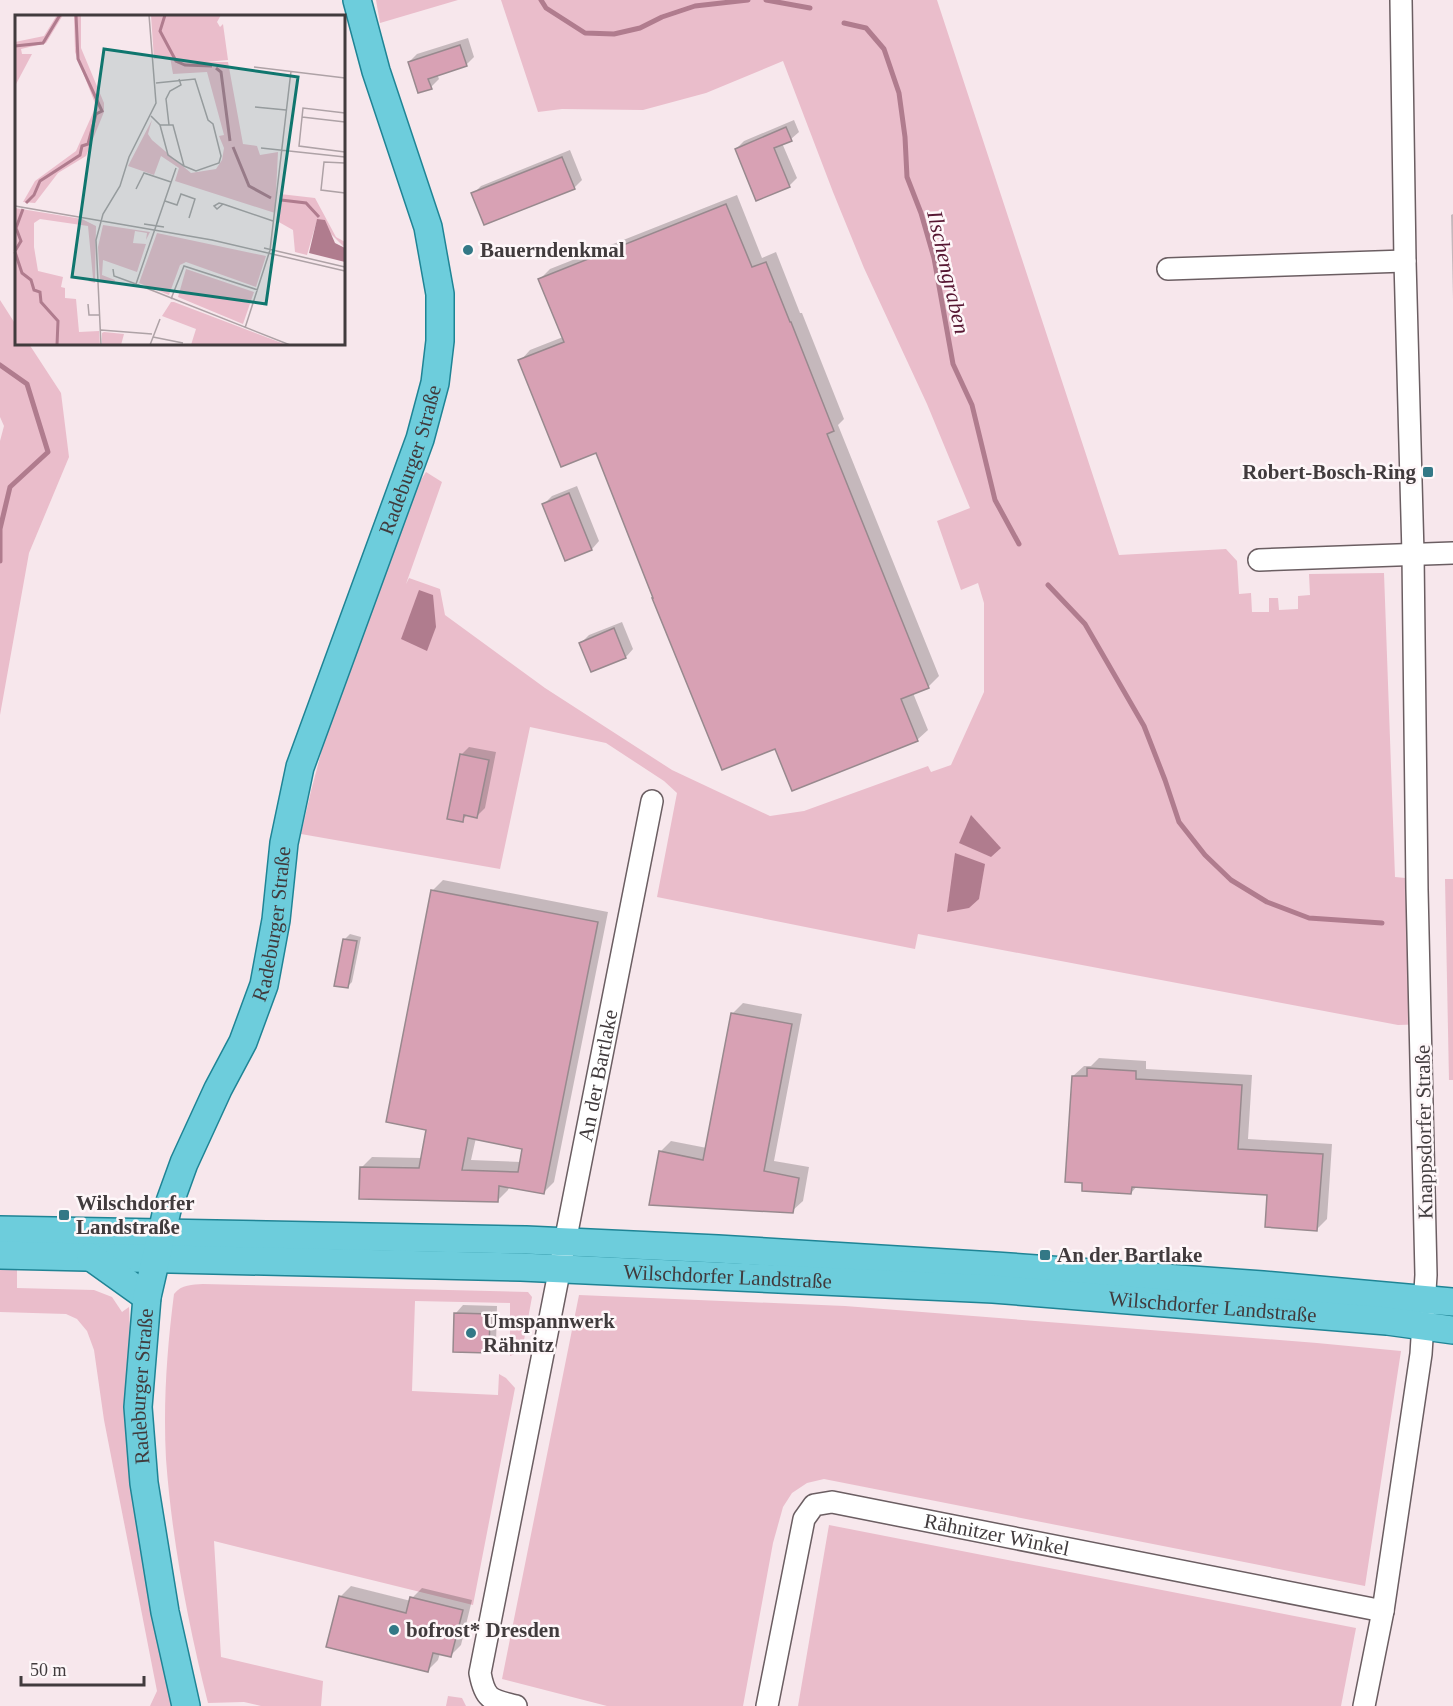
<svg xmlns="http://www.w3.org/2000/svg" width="1453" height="1706" font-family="Georgia,serif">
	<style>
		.green { fill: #eabdcb }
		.water { fill: #b07c8e }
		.shadow { fill: #0003; fill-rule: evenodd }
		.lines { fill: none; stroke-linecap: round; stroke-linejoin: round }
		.stream { stroke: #b07c8e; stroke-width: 5 }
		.building { fill: #d8a1b4; stroke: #98898e; stroke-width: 1.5; fill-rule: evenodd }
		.minor-casing { stroke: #6b5e62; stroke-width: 24 }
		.major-casing { stroke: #1f8495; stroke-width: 30 }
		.minor { stroke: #fff; stroke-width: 21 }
		.major { stroke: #6dcddc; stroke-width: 27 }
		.poi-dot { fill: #337886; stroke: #fef7f9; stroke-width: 2 }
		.labels { text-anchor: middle; stroke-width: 5; stroke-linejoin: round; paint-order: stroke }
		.poi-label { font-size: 21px; font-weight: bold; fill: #413b3d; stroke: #fef7f9; text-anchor: start }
		.street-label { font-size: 21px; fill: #413b3d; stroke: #fef7f9 }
		.water-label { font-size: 22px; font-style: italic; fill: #561632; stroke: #fef7f9 }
		.inset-river { fill: none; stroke: #b07c8e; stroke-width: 3 }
		.inset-road { fill: none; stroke: #aea2a6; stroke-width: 1.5 }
		.view { fill: #0f766e; fill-opacity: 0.15; stroke: #0f766e; stroke-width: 3 }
		.inset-edge { fill: none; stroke: #413b3d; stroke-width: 3 }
	</style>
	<rect width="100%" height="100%" fill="#f7e7ec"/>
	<!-- green -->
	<g class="green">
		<path d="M376,0h82l-78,23z"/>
		<path d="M501,0h436l182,555 107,-6 11,12 2,33 12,-1 1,19h17v-14h9l1,12 19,-1v-13l12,-1 -1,-21 75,-1 11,304 31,3 3,144 -31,1 -480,-91 -3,15 -258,-52 20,-104 -13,-12 -58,-38 -76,-16 -30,142 -199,-35 10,-43 14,-53 90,-249 11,-17 16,10 -36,102 3,-6 31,11 5,26 100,73 127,82 98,46 34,-5 124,-45 3,6 20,-7 33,-73v-89l-6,-20 -17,7 -24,-69 33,-13 -43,-104 -63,-136 -31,-76 -50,-131 -77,32 -63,17 -81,-1 -24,3z"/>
		<path d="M0,300l16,25v19h13l32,49 8,64 -40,96 -29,162v-274l4,-15 -4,-9z"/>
		<path d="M1445,879h8v201h-4z"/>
		<path d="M0,1268l17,2v18l77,2 18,7 10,15 7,-5 1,26 -4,62 51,311h-27l7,-15 -53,-271 -10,-70 -7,-19 -10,-12 -11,-5 -66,-2z"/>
		<path d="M203,1284l325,8 4,5 -10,54 -12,5v-53l-95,-2 -3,90 86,4 1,-21 7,4 9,10 -42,217 -259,-64 7,116 102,24 -2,25h-60l-17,-4 -36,1c-20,-80 -36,-162 -42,-244 -3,-55 1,-111 8,-165 8,-10 18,-9 29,-10z"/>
		<path d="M579,1295l266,11 472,37 84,8 -36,235 -541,-107 -17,4 -15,10 -9,14 -10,36 -30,163h-136l-105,-27z"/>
		<path d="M829,1525l527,103 -15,78h-543z"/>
		<path d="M448,1696l14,2 4,8h-20z"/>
	</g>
	<!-- water -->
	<g class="water">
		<path d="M419,590l14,5 3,32 -9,24 -26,-12z"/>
		<path d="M971,815l30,33 -10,9 -32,-14z"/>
		<path d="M955,853l30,11 -6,35 -10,9 -22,4z"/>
	</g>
	<!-- shadow -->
	<g class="shadow">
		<path d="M468,38l6,19 -8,8 -29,9 2,5 -8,8 -22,-25 8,-8z"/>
		<path d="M794,120l5,12 -8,7 -9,4 15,35 -8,8 -53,-37 8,-8z"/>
		<path d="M570,150l12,30 -8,8 -101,6 8,-8z"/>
		<path d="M737,195l25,63 14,-6 24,61h2l42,106 -6,6 101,251 -11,11 -15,6 15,37 -11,10 -320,-289 -77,-90 10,-11 33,-13 -23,-58 10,-10z"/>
		<path d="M1453,214v85l-2,-84z"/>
		<path d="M577,486l22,55 -7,8 -26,10 -22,-55 8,-8z"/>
		<path d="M622,622l11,27 -7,8 -34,13 -11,-27 8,-8z"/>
		<path d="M469,747l27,5 -11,56 -8,8 -9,-2 -6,6 -1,-65z"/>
		<path d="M443,880l165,32 -54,270 -11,11 -34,-7 -1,4 -10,10 -137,-32 11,-11 50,1 6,-29 4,-238zM476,1138l48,10 -3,14 -50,-2z"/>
		<path d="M350,934l11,3 -9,45 -5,5 -2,-48z"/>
		<path d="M743,1003l59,11 -28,147 35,6 -6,34 -11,10 -132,-59 11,-11 36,7 26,-135z"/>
		<path d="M1099,1058l47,3v8l106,6 -4,64 84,5 -5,75 -10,10 -49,-35 -130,-9 -7,8 -58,-117 11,-10h7z"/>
		<path d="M463,1305l34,1 -1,38 -8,8 -32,-39z"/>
		<path d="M351,1586l60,15 1,-3 10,-10 50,12 -11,45 -10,10 -11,-2 -2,7 -10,10 -88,-73z"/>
	</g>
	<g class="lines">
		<!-- stream -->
		<g class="stream">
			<path d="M541,0l5,8 39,25 29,1 26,-6 22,-11 33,-11 53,-6"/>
			<path d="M766,0l44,8"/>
			<path d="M844,23l22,5 18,21 15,44 6,44 2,40 14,36 13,45 19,106 19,41 23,95 24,44"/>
			<path d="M0,365l27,19 21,68 -38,35 -10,42v32"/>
			<path d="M1048,585l37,39 59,102 21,54 14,42 26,33 26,25 36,22 42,16 73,5"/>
		</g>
	</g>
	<!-- building -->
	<g class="building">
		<path d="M460,45l7,21 -39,13 4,10 -14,4 -10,-31z"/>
		<path d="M786,127l6,14 -18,7 16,39 -34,14 -21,-52z"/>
		<path d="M562,157l13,32 -91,36 -13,-32z"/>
		<path d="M726,204l26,63 14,-5 24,60h1l43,109 -7,3 102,254 -28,11 17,42 -126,50 -17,-42 -53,21 -70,-172h1l-57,-145 -35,14 -43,-107 46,-18 -26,-63z"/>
		<path d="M569,493l23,57 -27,11 -23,-57z"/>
		<path d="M614,628l12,30 -35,14 -12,-29z"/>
		<path d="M460,754l29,6 -12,58 -13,-3 -1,7 -16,-3z"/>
		<path d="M431,890l167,32 -54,272 -45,-8 -1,16 -139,-3 1,-32 59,1 7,-38 -40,-8zM468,1138l54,11 -4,23 -56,-2z"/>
		<path d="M343,939l14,2 -9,47 -14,-2z"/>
		<path d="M731,1013l61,11 -28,147 35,7 -6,35 -144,-8 10,-54 44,9z"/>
		<path d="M1087,1068l49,3v8l106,6 -4,64 85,5 -6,77 -52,-4 2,-32 -135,-8 -1,7 -49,-3v-8l-17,-1 7,-106h15z"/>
		<path d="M454,1313l36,1 -1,39 -36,-1z"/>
		<path d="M339,1596l67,17 4,-16 53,13 -12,47 -18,-4 -5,19 -102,-25z"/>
	</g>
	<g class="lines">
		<!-- minor casing -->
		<g class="minor-casing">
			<g id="minor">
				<path d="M1168,269l237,-8"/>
				<path d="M1259,560l194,-7"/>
				<path id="s1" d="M516,1706c-25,-6 -31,-6 -36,-33l172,-872"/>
				<path id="s2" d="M767,1706l37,-187 10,-14 18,-3 551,109"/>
				<path d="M1364,1706l19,-95 38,-257 5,-79 -9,-385 -4,-336 -8,-293 -4,-261"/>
			</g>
		</g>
		<!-- major casing -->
		<g class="major-casing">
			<g id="major">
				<path d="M0,1230l526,10 192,9 277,17 268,19 190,17"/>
				<path id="s3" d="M0,1255l521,12 472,22 394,32 66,9"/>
				<path d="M91,1257l56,40"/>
				<path id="s4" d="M186,1706l-21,-94 -21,-129 -6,-76 9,-110 20,-87 17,-47 34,-74 25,-47 21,-57 12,-65 8,-77 16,-76 120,-328 15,-56 5,-42v-47l-12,-67 -52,-156 -19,-71"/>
			</g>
		</g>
		<!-- minor -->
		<use href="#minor" class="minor"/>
		<!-- major -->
		<use href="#major" class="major"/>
	</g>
	<!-- markers -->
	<g class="poi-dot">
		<circle cx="468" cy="250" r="6"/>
		<rect x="1422" y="466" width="12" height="12" rx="3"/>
		<rect x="58" y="1209" width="12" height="12" rx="3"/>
		<rect x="1039" y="1249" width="12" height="12" rx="3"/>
		<circle cx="471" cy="1333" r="6"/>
		<circle cx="394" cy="1630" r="6"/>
	</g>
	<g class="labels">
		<!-- poi labels -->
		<g class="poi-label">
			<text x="480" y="257">Bauerndenkmal</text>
			<text x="1416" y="479" text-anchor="end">Robert-Bosch-Ring</text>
			<text x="76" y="1210">Wilschdorfer<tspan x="76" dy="24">Landstraße</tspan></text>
			<text x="1057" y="1262">An der Bartlake</text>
			<text x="483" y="1328">Umspannwerk<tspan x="483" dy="24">Rähnitz</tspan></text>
			<text x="406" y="1637">bofrost* Dresden</text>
		</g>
		<!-- street labels -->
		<g class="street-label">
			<text dy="7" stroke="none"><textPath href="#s4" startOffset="1296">Radeburger Straße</textPath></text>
			<text dy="7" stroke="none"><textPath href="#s4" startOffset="810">Radeburger Straße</textPath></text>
			<text dy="7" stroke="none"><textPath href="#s1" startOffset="663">An der Bartlake</textPath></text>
			<text transform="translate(1424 1132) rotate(-91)" y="7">Knappsdorfer Straße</text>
			<text dy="7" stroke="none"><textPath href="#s3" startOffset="728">Wilschdorfer Landstraße</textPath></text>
			<text dy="7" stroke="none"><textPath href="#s3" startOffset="1214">Wilschdorfer Landstraße</textPath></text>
			<text dy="7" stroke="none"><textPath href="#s4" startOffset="324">Radeburger Straße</textPath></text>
			<text dy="7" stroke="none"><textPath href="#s2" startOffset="394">Rähnitzer Winkel</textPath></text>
		</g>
		<!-- water labels -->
		<g class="water-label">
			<text transform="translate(949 272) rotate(77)" y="8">Ilschengraben</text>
		</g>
	</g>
	<!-- overview -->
	<g transform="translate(15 15)">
		<rect width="330" height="330" fill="#f7e7ec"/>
		<path d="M42,0h6l-17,28 -25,6 1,5h10l-17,32v-44l29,-6zM59,0h7v33l23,55v9l-18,44 -28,17 -23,30 -12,-1 12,-21 41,-30 20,-45 -21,-54zM136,0h70l-4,7 3,5 3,-3 5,36 -22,2h22l15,82 14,2 3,9 18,-3 -3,61 -100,-32 4,-13 -18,-12 -7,19 -26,-9 24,-46 -4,14 4,6 39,33 25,-4 6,-9 2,-12 -5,-12 5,-1 -17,-63 -34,2 -3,-17 -16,2zM265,179l35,4 21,39 9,5v6l-28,-28 -10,35 -12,-3 -2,-22 -16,-9zM0,193l67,11 14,7 -1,57 -7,-2 5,-3 -5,-52 -48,-7 -6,4v24l4,24 25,6 -2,10 4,1v10l11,1 3,33 20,-1 1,14h-85zM88,210l47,7 -4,8 1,-7 -12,-2 -2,12 13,1 -9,28 -34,-12 -1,15 13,5 -1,4 -14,-3 -2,-34zM142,218l109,23 -10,31 -70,-25 -6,3 -11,30 -30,-12zM171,254l68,23 -11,32 -65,-27zM156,287h3l113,43h-96l5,-16 -34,-13zM87,318l2,-1 20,2 -3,11h-19z" fill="#eabdcb"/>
		<path d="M302,204l8,1 10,23 10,5v14l-36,-9z" fill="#b07c8e"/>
		<path class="inset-river" d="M150,0l-5,16 16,30 9,4 27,1M0,31l28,-3 17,-28M201,53l5,4 9,69M218,132l16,39 22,12M266,185l25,3 13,14M11,188l8,-8 6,-14 40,-26 2,-9 6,-2 8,-30 6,-3 -24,-52 -2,-44M0,236l6,-10 -5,-13 7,-19M0,237l7,21 9,7 3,10 6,2 1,10 17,19 -1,24"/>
		<path class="inset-road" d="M239,52l91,11M240,92l31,3M330,98l-42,-5 -4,38 46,6M136,101l9,9 8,30 16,11 12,5 23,-8 2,-7 -8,-32 -5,-4 -13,-41 -39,4M287,102l43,5M145,110h13l11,41M154,110l-3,-26 4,-8 11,-6 -2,-6M246,133l84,9M330,148l-21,-1 -3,28 24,3M161,153l-40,116 154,61M121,174l8,-16 27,9M150,186l12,4 4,-11 14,5 -6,19M208,189l-6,5 -3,-3 5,-3 4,1 3,1 47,16M0,191l197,34 133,31M129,209l20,3M249,233l81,19M98,254l1,7 22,8M156,284l13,-33 74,24M73,289l1,11h10M230,313l25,-78 21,-179M86,315l51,4M138,322l30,6M86,330l-5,-105 7,-26 17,-28 9,-29 27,-54 -7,-88M135,330l10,-26"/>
		<path class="view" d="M89,34l194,28 -32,227 -194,-27z"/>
		<rect width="330" height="330" class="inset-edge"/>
	</g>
	<!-- scale -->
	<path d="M21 1676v9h123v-9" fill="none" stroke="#413b3d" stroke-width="3"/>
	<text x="30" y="1676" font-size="18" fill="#413b3d" stroke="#fef7f9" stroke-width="4.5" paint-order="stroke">50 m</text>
</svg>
